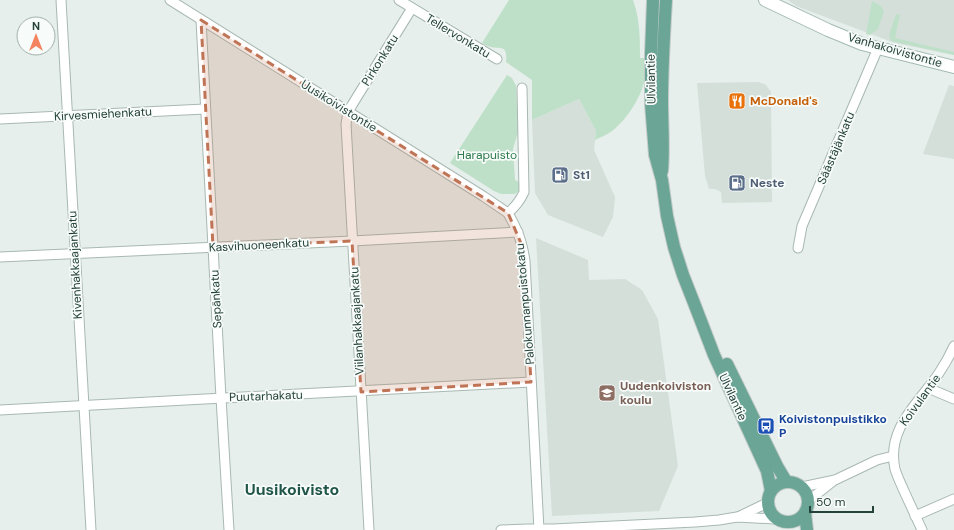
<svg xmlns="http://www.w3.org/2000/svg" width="954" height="530" font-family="'DM Sans',sans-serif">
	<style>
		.built { fill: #d4dfda }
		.green { fill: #bfe0c8 }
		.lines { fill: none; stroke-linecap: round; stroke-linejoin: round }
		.minor-casing { stroke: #a8b8b2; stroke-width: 11 }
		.secondary-casing { stroke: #a4bbb3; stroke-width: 14 }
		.primary-casing { stroke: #c2cac8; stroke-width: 14 }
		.minor { stroke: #fff; stroke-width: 9 }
		.secondary { stroke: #fff; stroke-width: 12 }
		.primary { stroke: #6aa596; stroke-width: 12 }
		.marked { fill: #c07456; fill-opacity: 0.2; stroke: #c07456; stroke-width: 3; stroke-dasharray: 8 5; stroke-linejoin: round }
		.labels { text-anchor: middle; stroke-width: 3.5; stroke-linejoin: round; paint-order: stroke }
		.street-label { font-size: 12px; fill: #24423a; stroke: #f7fbf9 }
		.food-label { font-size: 12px; font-weight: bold; fill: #c56008; stroke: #f7fbf9; text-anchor: start }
		.park-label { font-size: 12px; fill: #2d7a4b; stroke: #f7fbf9 }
		.service-label { font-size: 12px; font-weight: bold; fill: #4e5e75; stroke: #f7fbf9; text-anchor: start }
		.education-label { font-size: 12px; font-weight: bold; fill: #785e54; stroke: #f7fbf9; text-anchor: start }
		.transit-label { font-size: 12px; font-weight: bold; fill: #164399; stroke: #f7fbf9; text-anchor: start }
		.district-label { font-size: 16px; font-weight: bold; fill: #1f5548; stroke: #f7fbf9 }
	</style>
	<rect width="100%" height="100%" fill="#e6efeb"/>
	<!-- built -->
	<g class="built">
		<path d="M788,0h166v55l-59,-12 -99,-37z"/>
		<path d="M759,82l7,3 5,7 1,110 -50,1 -1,-11 -6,-3h-6l-4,-13 -8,-93z"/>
		<path d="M949,85l5,1v73l-31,-5z"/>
		<path d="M579,99l17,32 -2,19 21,47 -2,20 -10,20 -55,-22 -13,-22 -3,-73z"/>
		<path d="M536,238l52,22 1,20 36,-1 17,11 16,29 20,147 -19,45 -107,5z"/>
	</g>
	<!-- green -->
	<g class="green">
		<path d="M509,0h124c7,19 7,38 7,58h4c0,6 1,13 1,19 -2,18 -19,44 -33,54 -5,4 -12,6 -17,9l1,-9 -17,-32 -47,21v-40l-26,-18c2,-20 -7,-11 -18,-16 -2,0 -4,-2 -6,-3z"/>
		<path d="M872,1l9,5 3,6 -6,17 -8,6 -4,-1z"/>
		<path d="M896,14l4,1 -5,23 59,14v3l-63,-14 -2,-6z"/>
		<path d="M507,75l5,3 4,8 2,46 -5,17 2,31 6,3 -1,7 -5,4h-14l-7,-3 -44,-28z"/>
	</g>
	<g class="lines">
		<!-- minor casing -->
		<g class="minor-casing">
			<g id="minor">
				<path d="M61,0l30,530"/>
				<path d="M170,0l313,196 25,17"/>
				<path d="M399,0l98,59"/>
				<path d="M201,20l20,378 8,132"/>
				<path d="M522,88l2,104c-4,9 -9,15 -16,21 10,18 14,28 17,48l14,269"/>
				<path d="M0,119l205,-10"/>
				<path d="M798,248l4,-22 76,-178"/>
				<path d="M0,257l352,-16 166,-9"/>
				<path d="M928,388l26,11"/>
				<path d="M0,410c177,-11 354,-18 531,-28"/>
				<path d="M802,487l33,-7 42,-20 16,-4"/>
				<path d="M808,501l24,-19"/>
				<path d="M915,516l39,-17"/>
				<path d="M738,517l29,-14"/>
				<path d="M369,530l-23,-406 2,-12 4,-7 60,-97"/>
				<path d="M501,530l27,-1h25l142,-7 24,-2 18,-3 38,2"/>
				<path d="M922,530c-6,-13 -12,-26 -18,-39 -3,-7 -7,-15 -9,-22 -9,-41 24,-66 44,-96 6,-9 11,-18 15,-27"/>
			</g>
		</g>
		<!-- secondary casing -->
		<g class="secondary-casing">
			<path id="secondary" d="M765,0l63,30 34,14 92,23"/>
		</g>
		<!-- primary casing -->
		<g class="primary-casing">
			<g id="primary">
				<path d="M653,0l-2,54v50l4,51 7,25 5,36 7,31 9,28 11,28 20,52 53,116 4,20"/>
				<path d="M662,171c2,-23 0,-47 0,-70 0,-34 2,-67 4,-101"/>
				<path d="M727,364l50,102 9,15"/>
				<circle cx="788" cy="502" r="20"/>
				<path d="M805,513l2,17"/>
			</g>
		</g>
		<!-- minor -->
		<use href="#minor" class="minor"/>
		<!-- secondary -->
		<use href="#secondary" class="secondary"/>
		<!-- primary -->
		<use href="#primary" class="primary"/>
	</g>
	<!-- marked area -->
	<path class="marked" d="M201,20l307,193 15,35 8,134 -170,10 -9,-151 -139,6z"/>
	<!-- icons -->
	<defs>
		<g id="restaurant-square" transform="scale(0.9)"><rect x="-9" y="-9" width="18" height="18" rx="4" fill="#e8710a" stroke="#f7fbf9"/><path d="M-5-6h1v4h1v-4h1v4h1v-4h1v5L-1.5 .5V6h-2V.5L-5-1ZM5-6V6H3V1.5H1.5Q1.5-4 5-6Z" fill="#fff"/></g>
		<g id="fuel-square" transform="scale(0.9)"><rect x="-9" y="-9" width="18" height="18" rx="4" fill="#5c6f8a" stroke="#f7fbf9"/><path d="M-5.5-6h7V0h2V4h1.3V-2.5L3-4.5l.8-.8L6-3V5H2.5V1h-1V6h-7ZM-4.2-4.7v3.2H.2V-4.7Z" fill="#fff"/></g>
		<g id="school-square" transform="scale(0.9)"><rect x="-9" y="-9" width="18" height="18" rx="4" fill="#8d6e63" stroke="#f7fbf9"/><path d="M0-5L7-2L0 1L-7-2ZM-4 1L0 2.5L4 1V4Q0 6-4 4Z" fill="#fff"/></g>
		<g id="bus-square" transform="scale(0.9)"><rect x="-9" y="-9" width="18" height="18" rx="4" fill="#1a4fb4" stroke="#f7fbf9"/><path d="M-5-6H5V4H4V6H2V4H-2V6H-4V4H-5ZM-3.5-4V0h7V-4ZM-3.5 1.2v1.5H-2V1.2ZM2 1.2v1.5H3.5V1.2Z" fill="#fff"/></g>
	</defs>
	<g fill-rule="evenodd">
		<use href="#restaurant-square" x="737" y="101"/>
		<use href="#fuel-square" x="560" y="175"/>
		<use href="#fuel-square" x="737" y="183"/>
		<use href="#school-square" x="607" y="393"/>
		<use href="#bus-square" x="766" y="426"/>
	</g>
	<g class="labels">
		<!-- street labels -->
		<g class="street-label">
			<text transform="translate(458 36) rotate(31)" y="4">Tellervonkatu</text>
			<text transform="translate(895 50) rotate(16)" y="4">Vanhakoivistontie</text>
			<text transform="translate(380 60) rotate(-58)" y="4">Pirkonkatu</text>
			<text transform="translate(651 79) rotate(-91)" y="4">Ulvilantie</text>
			<text transform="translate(339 106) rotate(32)" y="4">Uusikoivistontie</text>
			<text transform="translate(103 114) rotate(-3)" y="4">Kirvesmiehenkatu</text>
			<text transform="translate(836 148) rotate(-67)" y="4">Säästäjänkatu</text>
			<text transform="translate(259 245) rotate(-3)" y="4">Kasvihuoneenkatu</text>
			<text transform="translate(75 265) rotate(-93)" y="4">Kivenhakkaajankatu</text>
			<text transform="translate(216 299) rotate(-93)" y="4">Sepänkatu</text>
			<text transform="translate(525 304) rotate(-95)" y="4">Palokunnanpuistokatu</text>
			<text transform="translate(357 321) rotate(-93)" y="4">Viilanhakkaajankatu</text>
			<text transform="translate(266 396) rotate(-2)" y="4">Puutarhakatu</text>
			<text transform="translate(733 397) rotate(65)" y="4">Ulvilantie</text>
			<text transform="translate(920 400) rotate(-54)" y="4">Koivulantie</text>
		</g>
		<!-- food labels -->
		<g class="food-label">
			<text x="750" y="105">McDonald's</text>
		</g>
		<!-- park labels -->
		<g class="park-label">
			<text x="487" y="159">Harapuisto</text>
		</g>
		<!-- service labels -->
		<g class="service-label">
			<text x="573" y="179">St1</text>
			<text x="750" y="187">Neste</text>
		</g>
		<!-- education labels -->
		<g class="education-label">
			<text x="620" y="390">Uudenkoiviston<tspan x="620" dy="14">koulu</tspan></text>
		</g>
		<!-- transit labels -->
		<g class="transit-label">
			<text x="779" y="423">Koivistonpuistikko<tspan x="779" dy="14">P</tspan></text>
		</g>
		<!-- district labels -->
		<g class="district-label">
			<text x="292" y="495">Uusikoivisto</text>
		</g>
	</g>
	<!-- north arrow -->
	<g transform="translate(36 36)"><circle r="19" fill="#f7fbf9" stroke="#a3b1ad"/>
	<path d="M0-3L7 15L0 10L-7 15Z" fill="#f4845f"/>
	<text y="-6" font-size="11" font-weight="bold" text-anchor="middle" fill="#24423a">N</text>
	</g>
	<!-- scale -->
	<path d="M810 506v6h63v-6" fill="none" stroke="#24423a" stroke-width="2"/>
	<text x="816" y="506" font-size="12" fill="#24423a" stroke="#f7fbf9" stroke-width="3" paint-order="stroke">50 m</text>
</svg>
